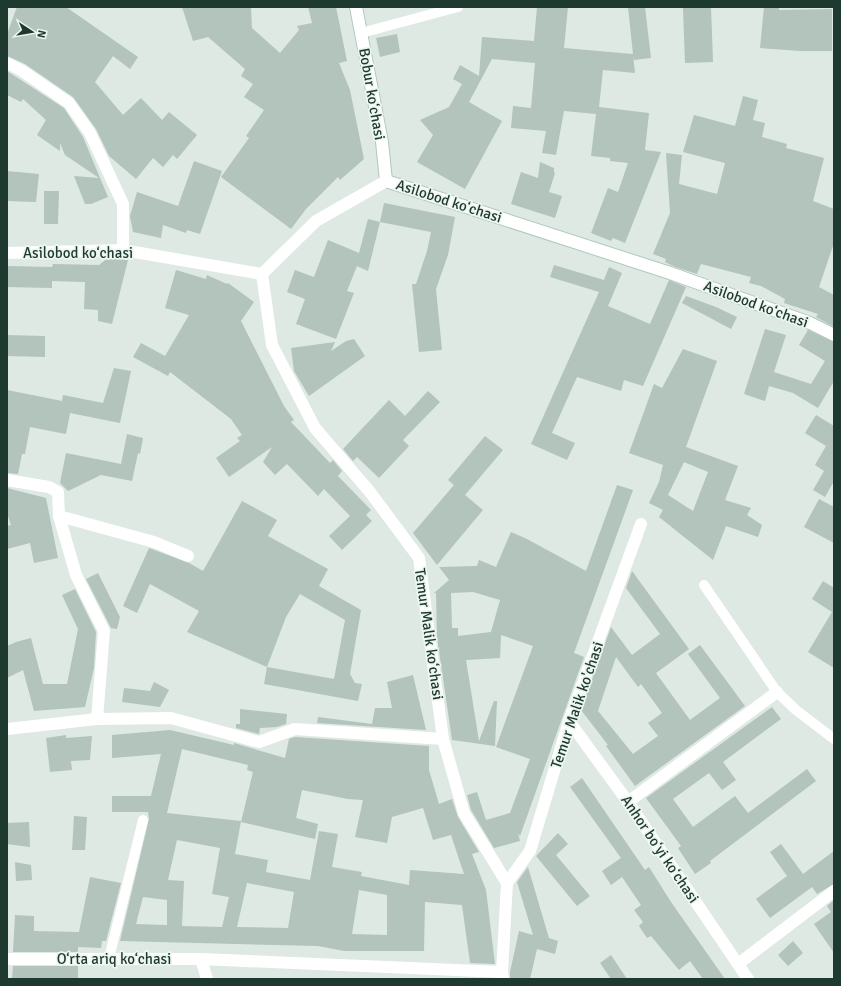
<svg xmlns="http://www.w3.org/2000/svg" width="841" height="986" font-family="Signika,sans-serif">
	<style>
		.building { fill: #b2c4bb; fill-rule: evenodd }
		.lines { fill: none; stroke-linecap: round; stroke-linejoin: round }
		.secondary-casing { stroke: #b0c9bd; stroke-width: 14 }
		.lane { stroke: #fff; stroke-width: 10 }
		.street { stroke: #fff; stroke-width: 12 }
		.secondary { stroke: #fff; stroke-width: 12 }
		.labels { text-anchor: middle; stroke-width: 3.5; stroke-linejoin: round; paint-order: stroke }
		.street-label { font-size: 15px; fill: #1e392f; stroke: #edf6f1 }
	</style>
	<rect width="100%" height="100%" fill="#dde9e2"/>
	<!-- building -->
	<g class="building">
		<path d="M17,7h49l72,50 -8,12 -17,-13 -18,26 28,33 18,-17 21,22 7,-8 28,23 -20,24 -4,-4 -10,12 -10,-9 -17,21 -27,-23 -13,-27 -23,-32 -48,-33 -18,-8v-22z"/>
		<path d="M182,7h69l1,21 28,25 19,-23 -2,-4 15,-3 -4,-16h28l11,54 -8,2 11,27 14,69 -24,21 -2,-3 -32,32 -15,20 -70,-52 28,-39 -3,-2 18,-26 -20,-13 9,-13 -12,-8 4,-7 -37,-32 -15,4z"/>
		<path d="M537,7h31l-4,41 69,6 -5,-47h17l6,51 -17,2 -1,-5 2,18 -32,-3 -4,37 50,6 -4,37 16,2 -36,91 -12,-5 -2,3 -20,-8 17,-45 10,4 10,-29 -18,-2v-3l-19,-2 5,-42 -32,-3 -8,44 -14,-2 4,-22 -35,-3 2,-22 18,2 4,-45 -43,-4 -23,43 33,19 -37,68 -48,-27 16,-27 -13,-15 29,-13 13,-23 -9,-5 7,-14 19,11 3,-39 52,4z"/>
		<path d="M683,7h28l2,55 -28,1z"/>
		<path d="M764,7h15v3l53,-1v42h-32l-40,-3z"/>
		<path d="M397,34l3,18 -20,5 -4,-19z"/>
		<path d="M7,71l57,37 19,29 25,60 -17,7h-6l-11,-28 25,2 -34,-23 -5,-12v8l-23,-16 9,-15 -23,-21 -2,3 -14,-7z"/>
		<path d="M743,96l15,4 -5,20 12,3 -3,14 25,7 -1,4 38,10 -11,43 21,8v34l-15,44 15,8v32l-18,-10 2,-3 -34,-11 1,-4 -24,-13 -12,-3 2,-6 -50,-13 -4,10 -22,-7 -10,-5 1,-3 -13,-5 17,-41 -4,-60 16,2 -3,29 38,10 8,-31 -42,-11 11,-37 41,11z"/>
		<path d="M194,161l28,10 -22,63 -13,-4 -1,3 -23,-8 -2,13 -28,-6 -3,-16 7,-24 41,14z"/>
		<path d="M540,162l14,6v4l1,1 -6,19 13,4 -7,22 -44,-14 10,-32 17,6z"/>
		<path d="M7,171l32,3 -3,28 -29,-1z"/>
		<path d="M44,191h15l-1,33h-14z"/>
		<path d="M384,203l71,14 -7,38 -12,34 6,61 -23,2 -7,-68h4l11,-33 4,-19 -51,-10z"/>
		<path d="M368,219l12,3 -12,49 -11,-5 -10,25 7,2 -18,46 -40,-15 9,-25 -18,-7 8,-22 19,7 14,-37 31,13z"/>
		<path d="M108,258l20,2 -16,64 -14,-3v-11l-14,-1 1,-27 -33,-1v7l-45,-1v-21l45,1 1,-3 46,1z"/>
		<path d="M554,265l50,15 5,-13 13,6 -14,33 42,18 19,-44 17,7 -43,99 -19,-6 -3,11 -44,-14 -25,56 23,10 -8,17 -36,-16 68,-152 -49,-15z"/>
		<path d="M176,270l30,9 1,-4 20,9 1,-1 26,19 -13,19 43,85 10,14 -3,2 39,41 3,-3 9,11 -4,5 33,34 -5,5 6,6 -30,29 -13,-14 21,-20 -26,-27 -6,7 -31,-32 -12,11 -12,-13 9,-15 -43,30 -13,-19 24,-17 -3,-3 5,-3 -11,-16 -61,-47 -2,4 -35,-19 8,-14 24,13 24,-41 -24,-7z"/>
		<path d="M686,296l30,11 21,10 -6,12 -49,-26z"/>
		<path d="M765,329l21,6 -12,37 37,12 14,-23 -26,-16 9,-15 26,12v39l-16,27 -25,-15 -24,-7 -4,15 -21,-7z"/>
		<path d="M7,335l38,1v21l-38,-1z"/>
		<path d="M354,339l11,17 -56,40 -15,-25 -3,-23 44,-6 -4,9 15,-10z"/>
		<path d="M683,349l34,12 -31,86 52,19 -13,34 26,8 -4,7 15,10 -4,12 -32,-11 -13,34 -54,-43 4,-7 -14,-7 10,-21 4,-17 -34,-12 25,-69 8,4zM684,462l24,10 -15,39 -25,-16z"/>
		<path d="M114,368l17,3 -11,52 -50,-10 -4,21 -36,-7 -5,27h-3l-4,20 -11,-1v-83l55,11 1,-6 40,8z"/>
		<path d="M428,391l12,11 -37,38 6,6 -30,32 -22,-21 -4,4 -10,-12 46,-49 16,16z"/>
		<path d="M816,415l18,11v55l-9,16 -12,-7 11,-19 -9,-6 11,-19 -21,-13z"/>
		<path d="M127,434l16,4 -3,16 -2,-1 -6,28 -31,-6 -33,16 -8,-8 6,-30 55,11z"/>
		<path d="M485,436l18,14 -38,45 18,15 -46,55 -24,-32 41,-48 -6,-5z"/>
		<path d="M617,485l16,5 -59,163 10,4 -64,179 -2,-3 2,8 -26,7 -23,-38 -4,-15 10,-3 9,28 24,-7 20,-54 -34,-12 37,-101 -32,-11 -1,23 -34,2 13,81 15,-40h3l-2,45 -43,-6 -15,-103 -1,-44h-2l15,-13 -10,-13 38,-1 2,-6 17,7 15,-35 14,6 61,33zM473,592l27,8 -9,32 -33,4v-8h-6l-1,-35z"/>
		<path d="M7,488l39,10 12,60 -24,5 -4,-20 -23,6v-23l4,-1 -4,-12z"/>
		<path d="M819,499l15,8v36l-30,-16z"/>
		<path d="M242,501l35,19 -9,16 60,33 -9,17 42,24 -11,64 5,9 7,1 -4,17 -94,-17 3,-17 -80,-35 12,-21 -49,-27 -13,29 -14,-7 26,-58 40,15 14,8zM300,594l45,26 -11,59 -67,-12 19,-50z"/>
		<path d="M632,571l57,78 -33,24 34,47 30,-22 -32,-44 12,-9 45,61 -110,80 -29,-40 2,-1 -27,-35 30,-83 21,28 28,-21 -34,-46zM616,657l22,30 3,-3 21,29 -14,10 10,13 -25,18 -35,-43z"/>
		<path d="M98,573l22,44 -3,12 -6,-1 -25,-49z"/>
		<path d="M823,581l11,7v80l-26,-16 24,-40 -20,-13z"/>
		<path d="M75,589l21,43 -2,36 -9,39 -51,4 -11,-41 -16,8v-32l9,-4 15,-4 12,46h24l11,-55 -16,-34z"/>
		<path d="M413,675l13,55 -109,-7 1,-6 54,7 3,-16h17l-5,-26z"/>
		<path d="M154,682l15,8 -9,17 -38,-5 2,-14 26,3z"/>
		<path d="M772,707l9,12 -58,43 13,18 -14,10 -13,-17 -36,26 20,28 42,-31 13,17 59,-44 9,12 -106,80 1,2 -16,11 -17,-26 3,-2 -35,-48z"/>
		<path d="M240,709l47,5 -1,10 -9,3 -17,1 -1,6 -23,-6v-4h4z"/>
		<path d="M170,730l64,15v-2l51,15 4,-19 6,-2 134,9v24l10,34 13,-5 6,18 21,35 -7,2 14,36 9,74 -25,-1 -8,-58 -37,-3 -1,49h-80l-26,-5 -198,-5 29,-122 -1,-7h-36v-16h39l10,-42 -49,4v-23zM182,749l66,16 -1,5 6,2 -12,50 74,17 3,-15 -22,-6 6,-28 46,9 15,1 -8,37 32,6 5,-26 31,-9 10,32 18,-5 13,39 -54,-4 -1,15 -48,-9 1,-4 -30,-5 6,-33 -19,-3 -9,49 -44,-8 2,-12 -33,-6 6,-33 -74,-8zM177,840l43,8 -8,46 17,3 -7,30 -40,-1 2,-45 -16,-1zM247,883l47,9 -6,36 -51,-1zM359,890l28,5v40l-35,-1zM143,897l24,3v25l-31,-1z"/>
		<path d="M66,735v3l26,-2 -2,24 -19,1 1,9 -22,2 -4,-34z"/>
		<path d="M582,778l63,92 4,-3 22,35 54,77h-22l-13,-18 -11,9 -28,-34 -4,2 -8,-12 4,-4 -9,-12 7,-5 -19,-28 -11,8 -9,-14 19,-13 -51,-71z"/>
		<path d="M74,816l13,1 -2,33h-13z"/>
		<path d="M29,822l1,25 -23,-3v-21z"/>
		<path d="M558,833l10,11 -12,11 34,41 -13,10 -41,-50z"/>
		<path d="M781,844l22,30 31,-23v33l-17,10 -5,-7 -42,31 -14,-19 31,-23 -17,-24z"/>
		<path d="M15,862l16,3 1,15 -16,1z"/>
		<path d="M528,867l21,71 9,3 -3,13 -18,-5 -7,30h-20v-7l9,-41 14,4 -16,-53z"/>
		<path d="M90,877l31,6 -15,58h-4l-1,7 -23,-1v5h-65l2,-37 19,1v15l45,1z"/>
		<path d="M834,900v53l-20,-29 17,-12 -4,-6z"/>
		<path d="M793,941l10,12 -15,13 -10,-11z"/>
		<path d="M611,955l16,24h-16l-11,-16z"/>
		<path d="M13,966h65v13h-66z"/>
	</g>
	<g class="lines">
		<!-- secondary casing -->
		<g class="secondary-casing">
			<path id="secondary" d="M356,7l26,135 4,39 284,92 140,50 24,12"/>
		</g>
		<!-- lane -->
		<g class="lane">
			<path d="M361,33l97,-26"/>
			<path d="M704,585l73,107 19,18 38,29"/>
			<path d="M109,958l34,-138"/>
		</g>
		<!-- street -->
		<g class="street">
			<path d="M7,63l14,7 48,33 21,30 33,71v46"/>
			<path d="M7,253l116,-3 139,24 54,-53 70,-40"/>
			<path d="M262,274l10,71 43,83 55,64 49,66 24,181 21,74 43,70 -5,89 1,7"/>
			<path d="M7,480l42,7 9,5 1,24 17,59 28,56 -7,88"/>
			<path d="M59,516l95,26 34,14"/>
			<path d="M569,721l59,81 120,177"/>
			<path d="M7,729l90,-10 74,-1 88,24 36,-13 148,10"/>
			<path d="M628,802l149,-110"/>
			<path d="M507,883l23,-32 39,-130 72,-197"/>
			<path d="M7,959h194l6,20"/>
			<path d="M201,959l301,13"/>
			<path d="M738,964l96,-73"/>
		</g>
		<!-- secondary -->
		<use href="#secondary" class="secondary"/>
	</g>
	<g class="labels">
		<!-- street labels -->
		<g class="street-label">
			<text transform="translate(372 94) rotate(80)" y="5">Bobur koʻchasi</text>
			<text transform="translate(449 201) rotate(18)" y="5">Asilobod koʻchasi</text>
			<text x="78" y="258">Asilobod koʻchasi</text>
			<text transform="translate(756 304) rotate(20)" y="5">Asilobod koʻchasi</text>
			<text transform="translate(429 634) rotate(82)" y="5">Temur Malik koʻchasi</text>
			<text transform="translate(577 705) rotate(-71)" y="5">Temur Malik ko'chasi</text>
			<text transform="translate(660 849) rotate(56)" y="5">Anhor boʻyi koʻchasi</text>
			<text x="114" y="964">Oʻrta ariq koʻchasi</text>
		</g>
	</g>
	<!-- border -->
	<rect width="841" height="986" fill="none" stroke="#1e392f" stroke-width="16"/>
	<!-- north arrow -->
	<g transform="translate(32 32) rotate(102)" stroke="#edf6f1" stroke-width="3" paint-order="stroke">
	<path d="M0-3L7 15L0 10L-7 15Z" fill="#1e392f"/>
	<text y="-6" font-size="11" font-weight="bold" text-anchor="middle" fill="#1e392f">N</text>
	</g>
</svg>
